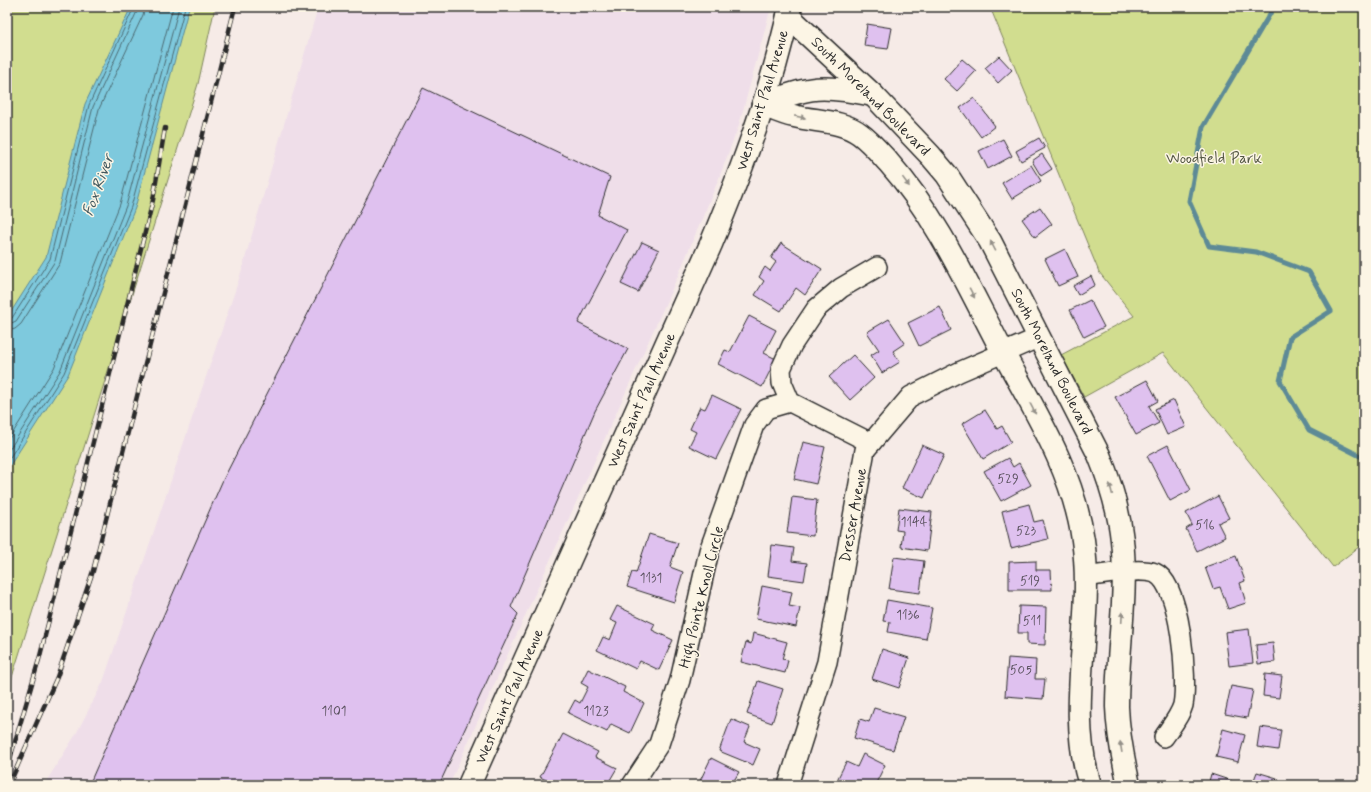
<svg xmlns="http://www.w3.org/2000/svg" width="1371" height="792" font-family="Mynerve,sans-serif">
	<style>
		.built { fill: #efdee9 }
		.green { fill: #d1dd8f; stroke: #7e845d }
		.water { fill: #7ec9dd; stroke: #5d8a96 }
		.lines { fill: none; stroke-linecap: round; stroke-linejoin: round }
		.shore { stroke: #4c6a72; stroke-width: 1 }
		.stream { stroke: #5d8a96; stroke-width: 5 }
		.building { fill: #dfc1ef; stroke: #2b2b2b }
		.street-casing { stroke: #2b2b2b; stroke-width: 22 }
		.secondary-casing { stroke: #2b2b2b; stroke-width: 25 }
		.street { stroke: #fcf5e5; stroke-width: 19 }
		.secondary { stroke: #fcf5e5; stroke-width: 22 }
		.rail-casing { stroke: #2b2b2b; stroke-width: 4.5 }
		.rail { stroke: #fcf5e5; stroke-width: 3; stroke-dasharray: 9; stroke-linecap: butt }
		.oneway { fill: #949088 }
		.labels { text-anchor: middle; stroke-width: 3; stroke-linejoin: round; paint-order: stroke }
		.number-label { font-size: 13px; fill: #58505c }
		.street-label { font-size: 15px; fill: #2b2b2b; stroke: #fcf5e5 }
		.park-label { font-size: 15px; fill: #545844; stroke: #fcf5e5 }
		.water-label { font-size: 16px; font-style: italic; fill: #445a60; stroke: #fcf5e5 }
	</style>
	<rect width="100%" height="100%" fill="#f6ebe7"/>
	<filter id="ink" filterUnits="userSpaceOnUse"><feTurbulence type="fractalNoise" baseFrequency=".025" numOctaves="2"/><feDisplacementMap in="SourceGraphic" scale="8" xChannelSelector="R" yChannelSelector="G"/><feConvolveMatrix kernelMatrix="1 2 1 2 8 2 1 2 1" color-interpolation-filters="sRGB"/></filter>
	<g filter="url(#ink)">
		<!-- built -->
		<path class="built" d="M318,7h453l-32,118 -22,58 -40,95 -228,507h-405l32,-51 27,-52 137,-406z"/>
		<!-- green -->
		<g class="green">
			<path d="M7,7h208l-17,77 -191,609z"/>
			<path d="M990,7h374v536l-31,24 -170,-214 -79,44 -23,-42 73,-39 -35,-44z"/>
		</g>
		<!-- water -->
		<path class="water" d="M131,7h58l-54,201 -67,167 -61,95v-152l39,-61 39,-153z"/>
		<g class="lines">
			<!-- shore -->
			<g class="shore">
				<path d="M7,320l5,-2 38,-59 39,-154 45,-98"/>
				<path d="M7,325l9,-4 39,-60 38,-154 46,-100"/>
				<path d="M7,331l8,-2 6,-5 39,-61 39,-154 44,-94 2,-8"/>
				<path d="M7,442l47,-74 66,-164 53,-197"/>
				<path d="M7,453l53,-82 66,-165 53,-199"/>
				<path d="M7,462l57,-89 67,-166 54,-200"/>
			</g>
			<!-- stream -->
			<path class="stream" d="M1274,7l-71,120 -14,74 20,45 47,6 53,20 22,39 -41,26 -10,44 29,49 55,28"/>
		</g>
		<!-- building -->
		<g class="building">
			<path d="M867,24l25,4 -4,21 -24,-3z"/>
			<path d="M999,56l13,14 -14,13 -13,-15z"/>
			<path d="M962,59l14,12 -19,20 -13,-12z"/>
			<path d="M423,88l187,89 -12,38 29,15 -49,93 50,26 -33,62 -84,196 7,7 -79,171h-350l133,-303z"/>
			<path d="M974,98l21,28 -14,11 -21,-29z"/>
			<path d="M1039,138l6,10 -24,13 -5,-10z"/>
			<path d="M1003,139l9,17 -24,13 -9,-18z"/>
			<path d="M1042,154l10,15 -11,7 -9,-15z"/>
			<path d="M1031,165l10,16 -29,18 -10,-16z"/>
			<path d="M1040,207l12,17 -17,13 -13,-18z"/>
			<path d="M642,242l17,8 -21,42 -17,-8z"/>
			<path d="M781,243l41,26 -17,26 -9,-7 -15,23 -26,-16 9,-14 -5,-4 6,-10 5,4 6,-9 -5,-4z"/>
			<path d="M1065,249l13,28 -20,9 -13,-27z"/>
			<path d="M1091,276l4,9 -17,10 -5,-9z"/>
			<path d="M1090,300l14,27 -20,10 -14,-27z"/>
			<path d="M940,307l11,23 -32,16 -11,-23z"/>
			<path d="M749,316l27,14 -12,23 12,6 -14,28 -44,-23 7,-14 5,2z"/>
			<path d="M889,319l16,24 -12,8 7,11 -18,11 -11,-18 8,-5 -12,-18z"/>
			<path d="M853,355l21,23 -24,22 -21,-23z"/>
			<path d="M1147,380l11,21 -9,5 10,17 -23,12 -21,-38z"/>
			<path d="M712,395l29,14 -25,50 -27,-13 7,-14 -6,-3 10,-22 5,2z"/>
			<path d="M1174,400l12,27 -19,8 -12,-26z"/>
			<path d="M985,410l12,19 5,-3 9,16 -28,17 -21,-35z"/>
			<path d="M803,442l22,5 -9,37 -22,-5z"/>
			<path d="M922,445l22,10 -20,43 -22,-10z"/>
			<path d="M1168,445l23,45 -21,11 -23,-45z"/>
			<path d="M1008,458l5,9 6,-4 12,22 -30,16 -17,-30z"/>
			<path d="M1218,496l11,22 -11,5 7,14 -28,14 -11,-22 6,-4 -6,-12z"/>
			<path d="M792,497l25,3 -4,36 -26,-3z"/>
			<path d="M1029,504l5,18 9,-2 5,19 -37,9 -9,-37z"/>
			<path d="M899,508l33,4 -5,39 -26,-4 2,-16 -7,-1z"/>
			<path d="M649,534l29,9 -8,24 13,5 -9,30 -47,-15 5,-15 4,1z"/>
			<path d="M772,545l22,3 -2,13 15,2 -3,18 -36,-5z"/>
			<path d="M1236,556l9,25 -5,2 6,20 -18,6 -8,-22 -7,2 -8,-22z"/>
			<path d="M894,557l30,4 -4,32 -31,-4z"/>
			<path d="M1036,561v9h15l1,20h-43v-28z"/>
			<path d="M762,586l30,6 -3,14 11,2 -4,19 -40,-8z"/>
			<path d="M887,600l45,8 -6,31 -38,-7 2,-10 -7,-1z"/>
			<path d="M617,606l38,18 -3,6 21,10 -14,30 -19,-9 -4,8 -39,-19 6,-13 7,3 7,-17 -7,-3z"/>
			<path d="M1019,606l27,1 -1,38 -18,-1v-11h-9z"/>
			<path d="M1249,629l4,34 -24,3 -4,-34z"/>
			<path d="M753,633l34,9 -5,17 6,1 -3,13 -44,-11 5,-20 5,2z"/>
			<path d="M1273,643l2,19 -17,2 -2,-19z"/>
			<path d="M882,649l27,9 -10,30 -27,-9z"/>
			<path d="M1008,658l28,2 -1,19h10l-2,20 -38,-3z"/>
			<path d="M588,669l37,18 -2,5 21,11 -14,30 -19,-9 -4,8 -39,-19 7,-13 5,3 8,-16 -7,-4z"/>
			<path d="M1265,674l17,2 -3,22 -16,-2z"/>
			<path d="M758,681l25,8 -11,34 -25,-9z"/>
			<path d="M1231,686l22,4 -6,28 -22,-4z"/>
			<path d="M874,708l30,9 -11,33 -39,-12 6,-19 9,3z"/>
			<path d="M731,719l19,8 -6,15 16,7 -7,16 -34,-14z"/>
			<path d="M1260,727l21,3 -3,20 -21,-3z"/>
			<path d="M1223,729l22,6 -7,27 -22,-5z"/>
			<path d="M563,734l35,18 -3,5 22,11 -10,17h-51l-16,-8z"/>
			<path d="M863,754l22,11 -10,20h-21l-16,-7 8,-16 11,5z"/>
			<path d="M711,758l28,14 -7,12 2,1h-36z"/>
			<path d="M1257,772l20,6 -3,7h-22z"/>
			<path d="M1211,774l21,7 -2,4h-22z"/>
		</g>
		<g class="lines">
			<!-- street casing -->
			<g class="street-casing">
				<g id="street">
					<path d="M871,443l-81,-41 -8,-19 -1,-14 11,-24 24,-36 25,-21 36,-21"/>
					<path d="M1085,577c18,-2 53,-10 70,-4 26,11 33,107 28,132 -3,11 -13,23 -19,32"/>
					<path d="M632,785l27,-41 21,-64 29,-129 45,-126 12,-16 24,-7"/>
					<path d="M788,785l39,-123 38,-212 46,-54 48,-24 81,-35"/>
				</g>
			</g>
			<!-- secondary casing -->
			<g class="secondary-casing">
				<g id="secondary">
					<path d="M788,16l85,79 57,60 17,20 43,66 109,214c11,27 20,56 23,85 6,55 -5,111 -5,167 1,27 6,52 12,78"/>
					<path d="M763,105c10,4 20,9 31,11 22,6 47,4 66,18 11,8 20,19 29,29 48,54 77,119 110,182 33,62 74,124 84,195 12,81 -18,165 7,245"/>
					<path d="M763,105c46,-20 61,-20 110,-10"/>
					<path d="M469,785l242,-541c32,-77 61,-155 79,-237"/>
				</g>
			</g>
			<!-- street -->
			<use href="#street" class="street"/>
			<!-- secondary -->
			<use href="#secondary" class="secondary"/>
			<!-- rail casing -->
			<g class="rail-casing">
				<g id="rail">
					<path d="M7,769l33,-113 113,-456 12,-72"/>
					<path d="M9,785l48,-108 36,-106 142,-564"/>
				</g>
			</g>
			<!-- rail -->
			<use href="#rail" class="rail"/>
		</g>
		<!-- one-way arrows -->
		<defs><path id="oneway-solid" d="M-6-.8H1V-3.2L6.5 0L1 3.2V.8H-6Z"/></defs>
		<g class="oneway">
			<use href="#oneway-solid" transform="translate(800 117) rotate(11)"/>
			<use href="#oneway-solid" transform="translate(906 182) rotate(54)"/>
			<use href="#oneway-solid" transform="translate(993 246) rotate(-118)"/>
			<use href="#oneway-solid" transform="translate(972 293) rotate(62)"/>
			<use href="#oneway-solid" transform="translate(1033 409) rotate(62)"/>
			<use href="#oneway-solid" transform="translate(1111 489) rotate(-104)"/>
			<use href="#oneway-solid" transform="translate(1122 617) rotate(-87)"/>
			<use href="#oneway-solid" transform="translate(1121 747) rotate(-99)"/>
		</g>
	</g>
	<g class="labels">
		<!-- number labels -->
		<g class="number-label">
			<text x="1008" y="483">529</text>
			<text x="914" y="526">1144</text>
			<text x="1205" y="529">516</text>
			<text x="1026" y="535">523</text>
			<text x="651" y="582">1131</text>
			<text x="1030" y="585">519</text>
			<text x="908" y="619">1136</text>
			<text x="1032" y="625">511</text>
			<text x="1021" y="674">505</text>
			<text x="334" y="715">1101</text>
			<text x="596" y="715">1123</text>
		</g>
		<!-- street labels -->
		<g class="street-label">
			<text transform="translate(871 96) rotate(45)" y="5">South Moreland Boulevard</text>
			<text transform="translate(762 100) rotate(-73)" y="5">West Saint Paul Avenue</text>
			<text transform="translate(1052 361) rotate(63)" y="5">South Moreland Boulevard</text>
			<text transform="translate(641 400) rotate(-66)" y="5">West Saint Paul Avenue</text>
			<text transform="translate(853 515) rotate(-80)" y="5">Dresser Avenue</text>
			<text transform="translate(701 597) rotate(-76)" y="5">High Pointe Knoll Circle</text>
			<text transform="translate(509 696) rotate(-66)" y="5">West Saint Paul Avenue</text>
		</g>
		<!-- park labels -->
		<g class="park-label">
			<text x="1214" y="163">Woodfield Park</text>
		</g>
		<!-- water labels -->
		<g class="water-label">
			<text transform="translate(97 185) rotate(-70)" y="6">Fox River</text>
		</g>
	</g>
	<!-- margin -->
	<rect width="1371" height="792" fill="none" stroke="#fcf5e5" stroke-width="24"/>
	<rect x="12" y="12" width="1347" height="768" fill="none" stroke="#2b2b2b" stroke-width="1.5" filter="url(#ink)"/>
</svg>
